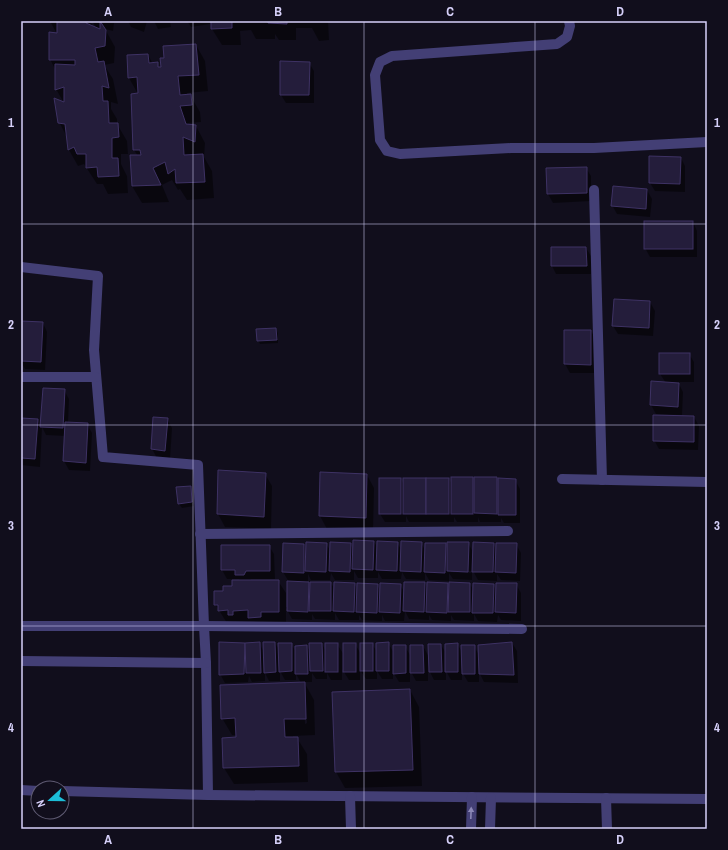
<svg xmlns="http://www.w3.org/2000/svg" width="728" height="850" font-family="'Archivo Narrow',sans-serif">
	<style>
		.shadow { fill: #0007; fill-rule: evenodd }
		.building { fill: #241d3b; stroke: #3e3264 }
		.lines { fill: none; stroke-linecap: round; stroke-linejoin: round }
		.minor { stroke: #433f75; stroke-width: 10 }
		.oneway { fill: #8c88b7 }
		.grid { fill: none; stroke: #d6d0f9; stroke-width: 1; stroke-opacity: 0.55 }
		.neatline { fill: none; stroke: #d6d0f9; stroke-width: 1.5 }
		.grid-label { font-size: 13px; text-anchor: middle; font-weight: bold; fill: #d6d0f9 }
	</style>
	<rect width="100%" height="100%" fill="#110e1c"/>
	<!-- shadow -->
	<g class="shadow">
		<path d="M51,21h39l4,7 3,1 -5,-8h28l-6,2 -1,8 -8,-2 10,18 -1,16 -10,2 9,14 5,25 -7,-2v7l6,10v5l10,17 1,13h-7v10l6,12 1,17 -20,1 -5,-10h-6l-13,-20 -6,2 -9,-16 -2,-13 -8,-15 5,-19 -8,-14v-18l-6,-12 7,-25 -6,-11z"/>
		<path d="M128,21h19l-3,11 -13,-5z"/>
		<path d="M154,21h16l1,6 -13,2z"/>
		<path d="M187,21h22l1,3 -19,3z"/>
		<path d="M212,21h116l1,19 -10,1 -7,-13h-16v12h-17l-4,-6v5h-19l-5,-9 -11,1 1,14h-19l-10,-16z"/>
		<path d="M196,45l9,16 3,30 -21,2v2h3l10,17 1,10 -13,1 1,2 7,1 9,17 -1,14 8,14 2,27 -27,2 -7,-11 -2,1 -6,-10 -10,5 7,17 -27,1 -10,-17 -1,-30h7l-4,-6 -2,-56h6l-9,-16 19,-23 5,9h4l3,4h2l3,-9z"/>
		<path d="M309,63l5,8v32h-28l-5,-8z"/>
		<path d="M681,158l4,8v26l-30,-1 -5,-8z"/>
		<path d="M586,168l5,8v25l-38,2 -5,-9 -1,-25z"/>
		<path d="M647,190l5,9 -2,18 -33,-3 -5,-9z"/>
		<path d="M693,222l4,9v26h-47l-5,-9z"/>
		<path d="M586,248l5,8v18h-35l-4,-8z"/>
		<path d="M650,302l5,9 -2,25 -35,-2 -5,-8z"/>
		<path d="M43,323l4,9 -2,38 -20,-1 -4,-7v-23z"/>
		<path d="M276,329l2,4v10l-18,1 -2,-4z"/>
		<path d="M565,331h26l5,9 -1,33h-25l-5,-9z"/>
		<path d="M689,354l5,8v20h-16l5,10 -1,23 -26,-1 -5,-9 1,-23 14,1 -6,-9z"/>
		<path d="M43,389l21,1 5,9 -1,24 19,1 5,9 -2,38 -21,-1 -5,-9 2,-25 -20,-1 -4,-8 -2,40 -19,-2v-46l16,1 4,8z"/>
		<path d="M694,417l5,9 -1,24 -39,-1 -5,-9z"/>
		<path d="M154,418l13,1 5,9 -2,31 -13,-1 -5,-9z"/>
		<path d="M219,471l46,3 7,12 -1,43 -46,-2 -7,-13z"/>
		<path d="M321,473l46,2 7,13 -1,43 -46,-2 -7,-13z"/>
		<path d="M473,478l2,5 21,-5 3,5 16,-3 5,9v34h-16l-3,-5v4h-21l-2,-5v5h-21l-3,-5v5h-45l-3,-6v6h-21l-5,-8 21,-35 3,6 45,-6 3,5z"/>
		<path d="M190,487l2,4 2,15 -12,2 -3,-4z"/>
		<path d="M374,542l4,6 19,-5 4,6 20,-6 4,7 20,-6 3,6 20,-7 5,9 20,-8 3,5 20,-5 5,9 -1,28 -19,-1 -4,-6v7l-19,-1 -5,-9 -22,-1v2l21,1v7l-19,-1 -4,-6v8l-20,-1 -4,-7v7l-19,-1 -4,-7 -1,7h-19l-4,-7v6h-20l-4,-7v9h-19l-4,-7 -1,7h-19l-3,-6v7h-1l4,7 20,-5 4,7 19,-6 4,5 19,-4 3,5 20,-5 5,8 20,-10 3,5 19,-4 3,5 20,-5 4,7 19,-6 4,6 19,-7 5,9v28l-20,-1 -3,-5 -1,7 -19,-1 -4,-7v7l-20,-1 -3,-5v6l-19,-1 -3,-5v5l-20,-1 -4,-8 -1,10h-19l-3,-6v6l-20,-1 -3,-5v5h-20l-4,-7v7l-20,-1 -3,-5v6l-20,-1 -6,-11v16l-59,-1 -12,-19 9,-12 16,-11 -1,-2h-12l-5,-9v-24h47l5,8 1,25h-24l-1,2h28l8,12v14h2l1,-25 -6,-10 1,-28 20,1 3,5 19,-6 4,6 20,-6 4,7z"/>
		<path d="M220,643h39l5,9 11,-9 5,8 11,-7 5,8 11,-6 4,7 11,-9 4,7 11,-7 7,11 11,-11 6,10 11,-10 5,8 11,-9 6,10 11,-7 6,11 12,-11 6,11 12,-12 5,8 11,-9 6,9 11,-7 5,9 33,-12 5,8 1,32 -34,-1 -5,-10v10h-11l-6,-10v8h-11l-5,-9v9h-12l-6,-12v13h-12l-6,-11v12h-11l-6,-10v7h-11l-5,-8v8h-11l-6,-9v10h-11l-7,-11v11h-11l-4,-7v6h-11l-4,-6v9h-8l10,18 1,35 -22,1v2h4l10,16 1,28 -74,2 -10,-16 13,-30v-3h-5l-10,-17 79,-35 -5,-9v6h-11l-5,-9v10h-11l-4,-8v8l-13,1 -3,-6 -1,6 -23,1 -5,-9zM304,699h2l1,24 -2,1z"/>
		<path d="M410,690l9,17 3,79 -77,2 -9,-16z"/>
	</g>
	<!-- building -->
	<g class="building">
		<path d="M57,21h29v2l14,6v-8l6,9 -1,16 -10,2 3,14 6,-1 5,27 -7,-2 1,15h5l1,22h9l1,14 -7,1v20h6l1,18 -21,1 -1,-10 -11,1v-14h-9l-3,-7 -6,3 -3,-26 -7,-1 -4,-25 10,4v-15l-9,3v-26l20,1v-5h-26v-28l8,1z"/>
		<path d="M211,21h21v7l-21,1z"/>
		<path d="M268,21h19v3l-19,-1z"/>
		<path d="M196,44l3,31 -21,1 2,19 11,-1 1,11 -12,1 6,18 10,1 -1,17 -12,-5 1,18 19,-1 2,28 -29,1 -1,-14 -7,5 -3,-12 -12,6 8,17 -29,1 -2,-31h11l-1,-5h-7l-2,-56 7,-1 -1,-16 -9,1 -1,-23 21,-1 1,9 9,-1v5h3l-1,-9h4l-1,-12z"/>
		<path d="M280,61l30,1 -1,33h-29z"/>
		<path d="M649,156l32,1 -1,27 -31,-1z"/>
		<path d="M587,167v26l-40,1 -1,-26z"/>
		<path d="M613,186l34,3 -1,20 -35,-3z"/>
		<rect x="644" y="221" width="49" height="28"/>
		<path d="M551,247h35l1,19h-36z"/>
		<path d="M614,299l36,2 -1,27 -37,-2z"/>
		<path d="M21,321l22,1 -2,40 -20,-1z"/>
		<path d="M276,328l1,12 -20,1 -1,-12z"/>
		<path d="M564,330h27v35l-27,-1z"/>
		<rect x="659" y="353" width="31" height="21"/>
		<path d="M651,381l28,2 -1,24 -28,-2z"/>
		<path d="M43,388l22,1 -2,39 -23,-1z"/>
		<path d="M653,415l41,1v26l-41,-1z"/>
		<path d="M153,417l15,1 -3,33 -14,-2z"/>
		<path d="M21,418l17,1 -3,40 -14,-1z"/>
		<path d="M65,422l23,1 -2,40 -23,-2z"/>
		<path d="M218,470l48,3 -2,44 -47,-3z"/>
		<path d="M320,472l47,2 -1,44 -47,-2z"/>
		<rect x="451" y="477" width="22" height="37"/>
		<path d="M474,477h23v37l-23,-1z"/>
		<rect x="379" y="478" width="22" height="36"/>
		<rect x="403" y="478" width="23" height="36"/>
		<rect x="426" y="478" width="23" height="36"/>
		<path d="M498,478l18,1v36h-18z"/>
		<path d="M191,486l1,16 -14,2 -2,-17z"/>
		<path d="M353,540l21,1 -1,29 -21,-1z"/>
		<path d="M377,541l21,1 -1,29 -21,-1z"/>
		<path d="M401,541l21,1 -1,30 -21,-1z"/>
		<path d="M306,542l21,1 -1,29 -21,-1z"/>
		<path d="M330,542l21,1 -1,29 -21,-1z"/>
		<path d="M447,542h22l-1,30 -21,-1z"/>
		<path d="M473,542l21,1 -1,29h-21z"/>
		<path d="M283,543l21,1v29l-22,-1z"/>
		<path d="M425,543h21l-1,30 -21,-1z"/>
		<path d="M496,543h21l-1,30 -21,-1z"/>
		<path d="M221,545h49v26h-24l-2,4h-9v-5h-14z"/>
		<path d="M232,580h47v32h-18v5l-13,1v-8l-15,1v4h-5v-5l-10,1v-6h-4v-14h9v-5h9z"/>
		<path d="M287,581l22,1 -1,30 -21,-1z"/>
		<path d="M310,582h21v29h-22z"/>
		<path d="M334,582l21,1 -1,29 -21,-1z"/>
		<path d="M404,582h21l-1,30 -21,-1z"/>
		<path d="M427,582l21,1 -1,30 -21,-1z"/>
		<path d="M449,582l21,1v29h-22z"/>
		<path d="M357,583l21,1 -1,29 -21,-1z"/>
		<path d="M380,583l21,1 -1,29 -21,-1z"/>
		<path d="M473,583l21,1 -1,29h-21z"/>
		<path d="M496,583h21l-1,30 -21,-1z"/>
		<path d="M219,642l26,1 -1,31 -25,1z"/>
		<path d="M260,642l1,31h-15l-1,-30z"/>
		<path d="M263,642h12l1,30 -12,1z"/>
		<path d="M389,642v29h-13v-28z"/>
		<path d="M512,642l2,33 -35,-1 -1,-29z"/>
		<path d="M278,643h14v28l-13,1z"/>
		<path d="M309,643h13l1,28h-13z"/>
		<rect x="325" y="643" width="13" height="29"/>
		<rect x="343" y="643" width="13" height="29"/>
		<rect x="360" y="643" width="13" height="28"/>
		<path d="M458,643v29h-13v-28z"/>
		<path d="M428,644h13l1,28h-13z"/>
		<path d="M307,645l1,29h-13v-28z"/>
		<path d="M393,645h13v28l-13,1z"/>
		<path d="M410,645h13l1,28h-14z"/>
		<path d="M461,645h14v29h-13z"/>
		<path d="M305,682l1,37h-22l1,18h13l1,29 -76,2 -1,-30 14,-1 -1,-19 -14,1 -1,-34z"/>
		<path d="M410,689l3,81 -78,2 -3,-80z"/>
	</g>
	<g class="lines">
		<!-- minor -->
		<g class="minor">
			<path d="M569,21l1,5 -3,11 -10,7 -165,12 -12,6 -5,13 5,65 7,11 13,3 111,-6h83l113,-6"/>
			<path d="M594,190l8,290"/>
			<path d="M21,267l77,9 -4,74 9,107 95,8 6,161 2,37 2,132"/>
			<path d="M21,377h75"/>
			<path d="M562,479l145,3"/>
			<path d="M200,534l308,-3"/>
			<path d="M21,626h183l318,3"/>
			<path d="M21,661l185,2"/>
			<path d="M21,790l17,1"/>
			<path d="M62,791l146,4 499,4"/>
			<path d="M350,796l1,33"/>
			<path d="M606,798l1,31"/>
			<path d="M471,829l1,-32"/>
			<path d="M490,829l1,-31"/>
		</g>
	</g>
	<!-- one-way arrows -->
	<defs><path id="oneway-solid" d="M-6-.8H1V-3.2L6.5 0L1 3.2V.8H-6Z"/></defs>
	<use class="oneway" href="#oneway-solid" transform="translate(471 813) rotate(-88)"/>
	<!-- grid -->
	<path class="grid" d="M193,21v808M364,21v808M535,21v808M21,224h686M21,425h686M21,626h686"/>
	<!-- border -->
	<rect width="728" height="850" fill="none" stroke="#110e1c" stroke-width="44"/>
	<!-- north arrow -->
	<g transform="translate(50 800) rotate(249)"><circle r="19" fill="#110e1c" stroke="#605c74"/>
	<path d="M0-3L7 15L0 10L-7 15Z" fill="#1cbed8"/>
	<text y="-6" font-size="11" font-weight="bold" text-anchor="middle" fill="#d6d0f9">N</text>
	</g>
	<rect x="22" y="22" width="684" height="806" class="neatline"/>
	<g class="grid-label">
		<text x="108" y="16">A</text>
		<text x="278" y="16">B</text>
		<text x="450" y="16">C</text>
		<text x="620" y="16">D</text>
		<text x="11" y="127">1</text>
		<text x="717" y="127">1</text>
		<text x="11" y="329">2</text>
		<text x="717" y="329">2</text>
		<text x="11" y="530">3</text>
		<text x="717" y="530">3</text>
		<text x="11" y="732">4</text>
		<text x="717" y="732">4</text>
		<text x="108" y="844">A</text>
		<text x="278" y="844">B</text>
		<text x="450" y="844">C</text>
		<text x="620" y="844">D</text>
	</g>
</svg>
